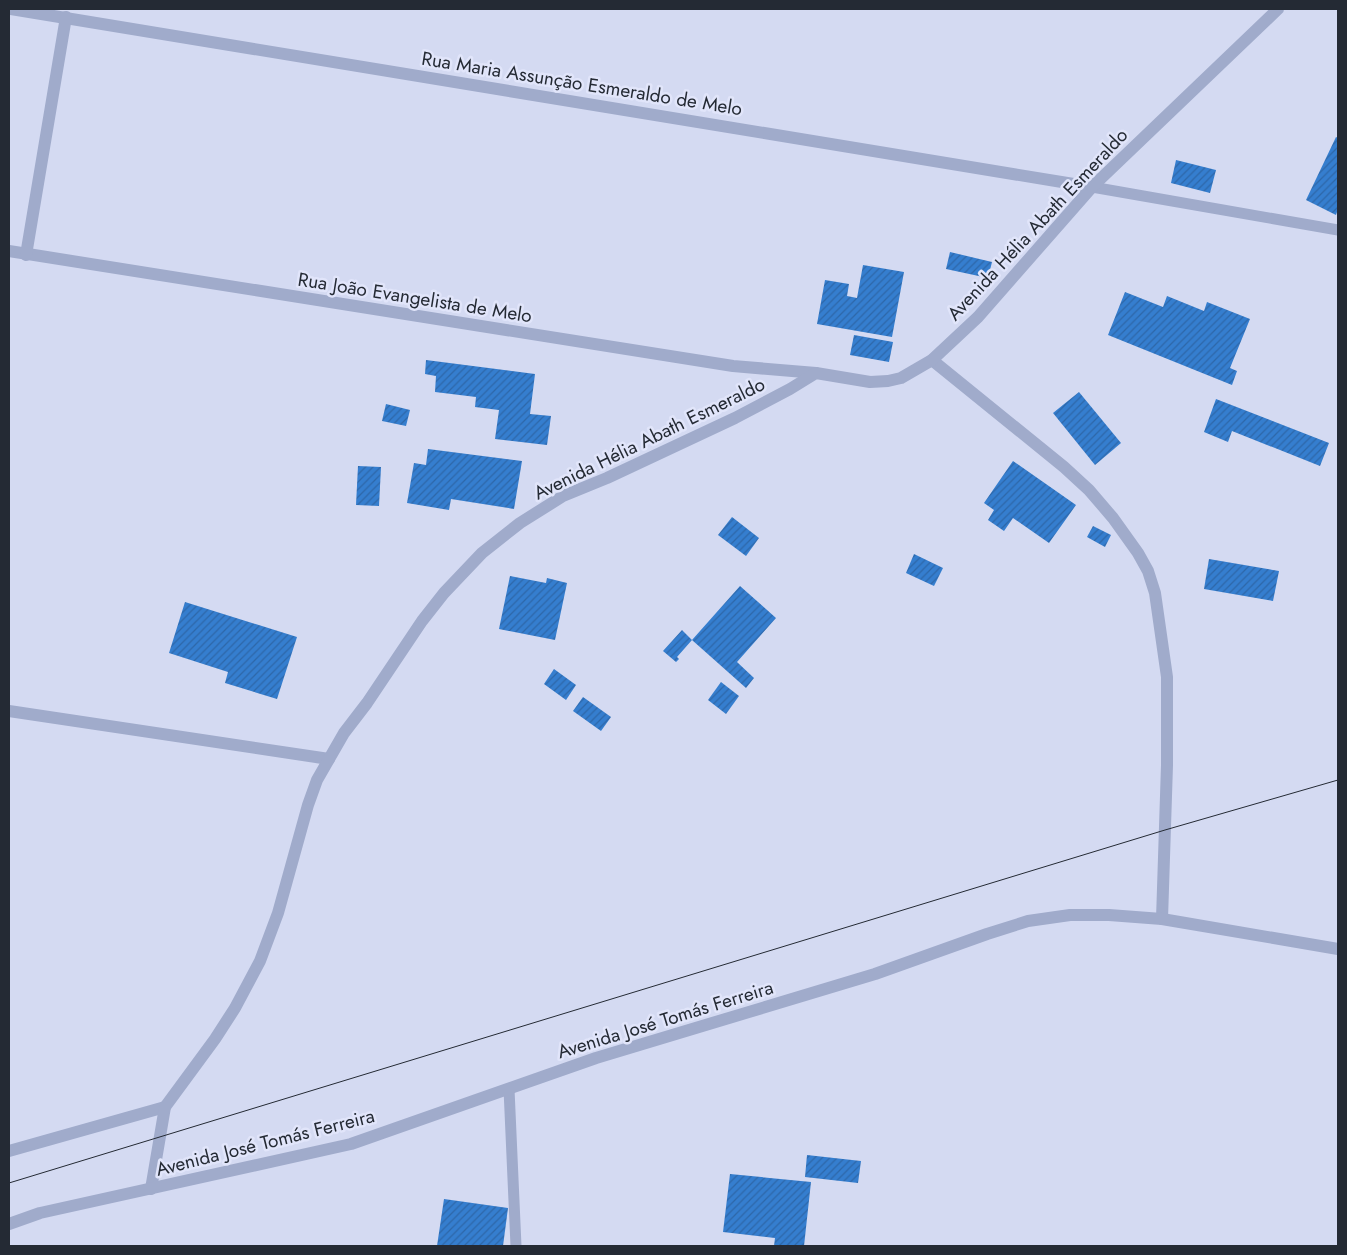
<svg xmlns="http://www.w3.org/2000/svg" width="1347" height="1255" font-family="Jost,sans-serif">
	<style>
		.building { fill: url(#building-hatch) }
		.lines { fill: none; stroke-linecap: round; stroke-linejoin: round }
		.service { stroke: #a0abcb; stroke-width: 11 }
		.minor { stroke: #a0abcb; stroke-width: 12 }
		.tram { stroke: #242a34; stroke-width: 1 }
		.labels { text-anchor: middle; stroke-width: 5; stroke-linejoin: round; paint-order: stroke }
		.street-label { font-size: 19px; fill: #242a34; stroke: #e1e5fa }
	</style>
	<defs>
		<pattern id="building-hatch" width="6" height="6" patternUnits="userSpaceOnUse" patternTransform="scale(1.25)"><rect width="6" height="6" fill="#357ecf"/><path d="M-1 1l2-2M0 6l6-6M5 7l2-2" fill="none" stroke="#2d67a9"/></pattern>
	</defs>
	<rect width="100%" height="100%" fill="#d4daf2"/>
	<!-- building -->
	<g class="building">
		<path d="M1336,137l2,1v71l-2,6 -30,-15z"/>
		<path d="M1176,160l40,10 -6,23 -39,-10z"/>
		<path d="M950,252l42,10 -4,16 -42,-9z"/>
		<path d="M863,265l41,7 -12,65 -75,-13 8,-44 24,4 -2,12 10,2z"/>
		<path d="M1125,292l38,15 4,-11 37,15 3,-9 43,17 -20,49 7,3 -5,14 -124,-50z"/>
		<path d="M854,335l39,7 -4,20 -39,-7z"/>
		<path d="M426,360l109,14 -5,40 21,2 -4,29 -52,-6 4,-29 -24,-3 1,-10 -41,-5 1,-16 -11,-2z"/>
		<path d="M1079,392l42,51 -26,22 -42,-52z"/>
		<path d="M1216,399l113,44 -9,23 -88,-35 -4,11 -24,-10z"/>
		<path d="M386,404l24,6 -4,16 -24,-5z"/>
		<path d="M428,449l94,12 -8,48 -63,-10 -2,11 -42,-7 7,-40 12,2z"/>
		<path d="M1013,461l63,44 -27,38 -36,-25 -9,13 -16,-11 6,-10 -10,-7z"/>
		<path d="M358,466l23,1 -2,39 -23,-1z"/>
		<path d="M732,517l27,21 -13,18 -28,-21z"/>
		<path d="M1093,526l18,9 -6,12 -18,-10z"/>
		<path d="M914,554l29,14 -9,18 -28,-13z"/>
		<path d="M1209,559l70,12 -6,30 -69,-12z"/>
		<path d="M510,576l36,7 1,-5 20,5 -12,57 -56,-11z"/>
		<path d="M740,586l36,32 -39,44 17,16 -8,10 -54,-48z"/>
		<path d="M185,602l112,35 -20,62 -52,-16 3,-11 -59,-19z"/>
		<path d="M682,630l10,10 -15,17 2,2 -3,3 -13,-11z"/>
		<path d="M554,669l22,16 -10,15 -22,-16z"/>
		<path d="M721,682l18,14 -13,18 -18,-14z"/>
		<path d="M583,697l28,20 -10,14 -28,-20z"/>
		<path d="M807,1155l54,6 -3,22 -53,-6z"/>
		<path d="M730,1174l81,8 -7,64h-30l1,-8 -52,-6z"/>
		<path d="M444,1199l64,9 -5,38h-66z"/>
	</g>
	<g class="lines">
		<!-- service -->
		<g class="service">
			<path d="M1092,187l246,43"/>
			<path d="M509,1089l7,157"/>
		</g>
		<!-- minor -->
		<g class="minor">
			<path d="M11,9l1081,178"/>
			<path d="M9,251l724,115 83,7"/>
			<path d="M26,255l40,-238"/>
			<path d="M932,360l132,107 25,23 24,28 25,35 10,18 7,22 12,84v88l-5,154"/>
			<path d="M9,711l320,48"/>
			<path d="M9,1151l156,-44"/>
			<path d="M151,1189l14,-82 50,-68 20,-31 25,-47 18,-48 30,-108 9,-25 27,-47 23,-30 55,-82 22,-28 38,-40 38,-30 43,-27 44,-18 128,-60 55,-29 26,-16 54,9 18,-1 13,-3 31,-18 46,-43 114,-130 186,-178"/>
			<path d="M9,1224l31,-11 311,-69 245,-86 279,-84 112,-40 41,-13 42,-6h39l53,4 176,30"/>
		</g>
		<!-- tram -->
		<path class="tram" d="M9,1183l1156,-353 173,-50"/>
	</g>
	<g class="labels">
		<!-- street labels -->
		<g class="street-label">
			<text transform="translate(582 83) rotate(9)" y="7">Rua Maria Assunção Esmeraldo de Melo</text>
			<text transform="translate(1037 224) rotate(-47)" y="7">Avenida Hélia Abath Esmeraldo</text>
			<text transform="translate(415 297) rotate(9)" y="7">Rua João Evangelista de Melo</text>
			<text transform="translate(649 438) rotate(-26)" y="7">Avenida Hélia Abath Esmeraldo</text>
			<text transform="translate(665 1019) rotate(-17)" y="7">Avenida José Tomás Ferreira</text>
			<text transform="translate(265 1142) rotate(-14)" y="7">Avenida José Tomás Ferreira</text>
		</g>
	</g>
	<!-- border -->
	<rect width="1347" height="1255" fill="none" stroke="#242a34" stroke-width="20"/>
</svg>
